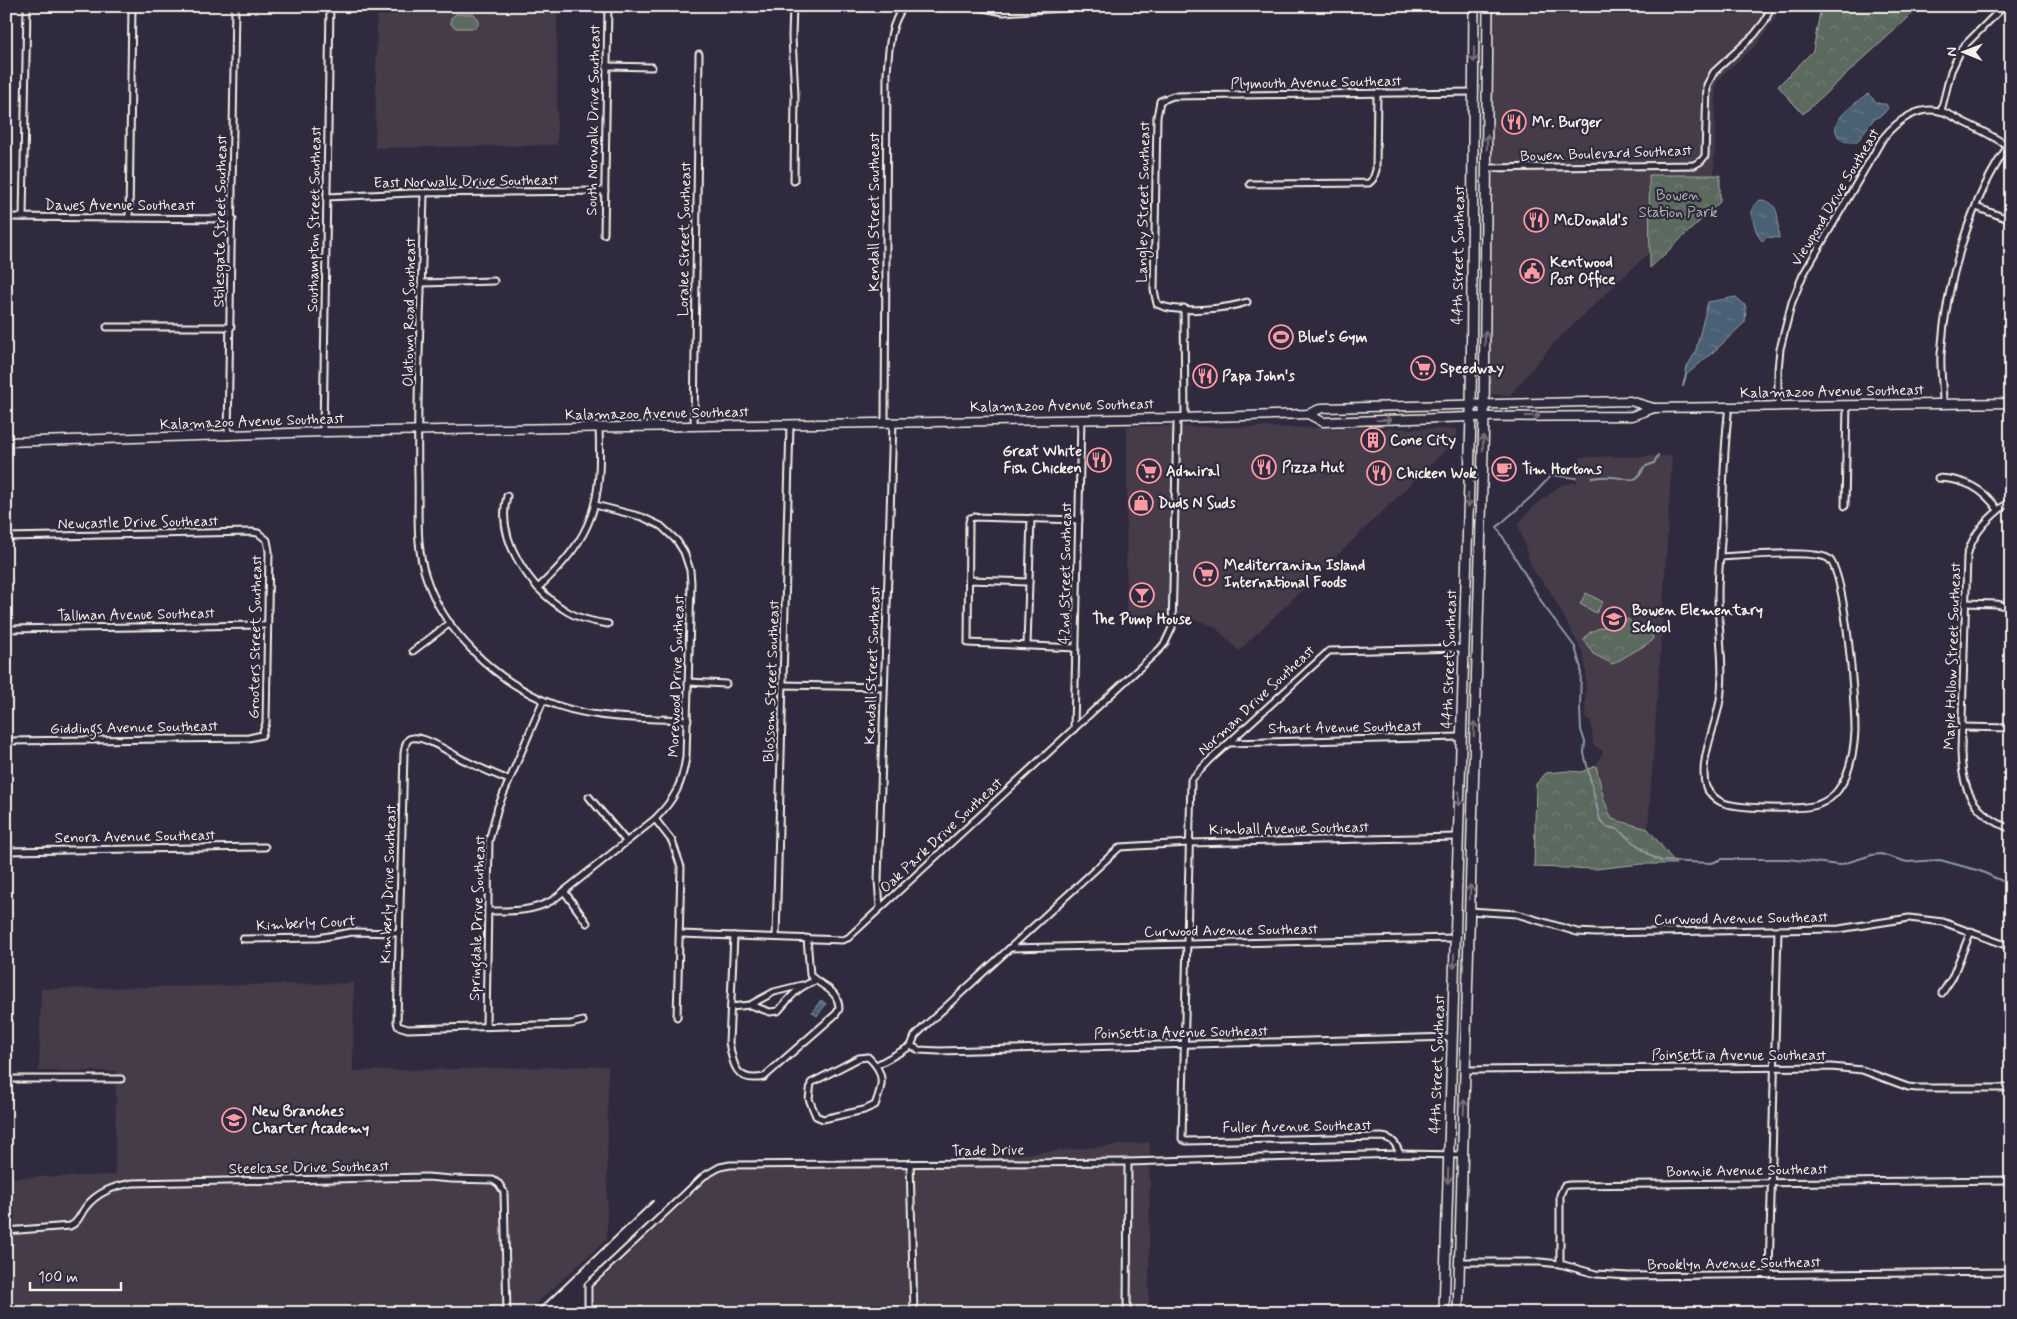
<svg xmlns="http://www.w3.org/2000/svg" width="2017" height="1319" font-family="Mynerve,sans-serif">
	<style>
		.built { fill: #443a4a }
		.forest { fill: url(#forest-crowns); stroke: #a8ada3 }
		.garden { fill: #5b695e; stroke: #a8ada3 }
		.water { fill: url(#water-ripples); stroke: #8e9ba2 }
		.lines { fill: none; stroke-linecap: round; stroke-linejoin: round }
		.stream { stroke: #8e9ba2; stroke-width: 2 }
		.street-casing { stroke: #f4f1e8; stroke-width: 9 }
		.secondary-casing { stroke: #f4f1e8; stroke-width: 11 }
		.primary-casing { stroke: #f4f1e8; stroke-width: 12 }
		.street { stroke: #2f2a3d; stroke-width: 5 }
		.secondary { stroke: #2f2a3d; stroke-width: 8 }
		.primary { stroke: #2f2a3d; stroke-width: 9 }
		.rail { stroke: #f4f1e8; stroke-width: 2 }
		.oneway { stroke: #747079 }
		.labels { text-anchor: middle; stroke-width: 4.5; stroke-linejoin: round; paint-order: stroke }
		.street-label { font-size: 15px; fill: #f4f1e8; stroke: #2f2a3d }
		.poi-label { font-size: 15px; font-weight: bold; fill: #f4f1e8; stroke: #2f2a3d; text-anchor: start }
		.park-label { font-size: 15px; fill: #afb4aa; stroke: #2f2a3d }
	</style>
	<defs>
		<pattern id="forest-crowns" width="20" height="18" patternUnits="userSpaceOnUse" patternTransform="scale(1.25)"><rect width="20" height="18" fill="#5b695e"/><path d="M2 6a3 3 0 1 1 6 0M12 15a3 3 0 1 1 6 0" fill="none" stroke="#737f75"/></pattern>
		<pattern id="water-ripples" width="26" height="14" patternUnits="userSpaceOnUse" patternTransform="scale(1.25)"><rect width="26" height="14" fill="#4a6174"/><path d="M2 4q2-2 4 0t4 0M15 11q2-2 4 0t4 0" fill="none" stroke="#657888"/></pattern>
	</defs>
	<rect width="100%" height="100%" fill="#2f2a3d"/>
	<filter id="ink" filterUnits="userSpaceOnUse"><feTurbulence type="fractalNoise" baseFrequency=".02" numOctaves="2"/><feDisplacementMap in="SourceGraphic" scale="10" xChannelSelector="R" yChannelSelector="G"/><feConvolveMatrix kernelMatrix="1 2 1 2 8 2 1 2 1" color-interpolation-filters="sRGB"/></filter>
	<g filter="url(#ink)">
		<!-- built -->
		<g class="built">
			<path d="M377,6h180v139l-182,3z"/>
			<path d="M1491,6h286l-1,10 -19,29 -33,28 -8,11 -2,91h-65l1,77 -94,89 -46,54 -23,-1z"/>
			<path d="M1127,426l330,3v10l-218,212 -25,-25 -35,-11 -53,1z"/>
			<path d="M1672,456l-12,204 -12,169 -36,-10 -8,-19 -8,-34 7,-15 -10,-6 -2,-24 -6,-2 1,-48 -3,-18 -33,-62 -18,-22 -14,-45 14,-16 29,-23 16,-3 3,-25z"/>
			<path d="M354,983l-1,88 255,-5 -1,173 -81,74h-520v-135l109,-3 1,-104h-77l2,-82z"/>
			<path d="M1150,1142l-1,165 -4,6h-551l-1,-25 119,-113 17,-5 168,-4z"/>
		</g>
		<!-- forest -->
		<g class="forest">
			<path d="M1821,6h100l-118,108 -25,-28 35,-35z"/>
			<path d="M1649,175h71v27l-70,66z"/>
			<path d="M1628,619l5,5 14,3 6,10 -1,4 -39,23 -20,-10 -9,-14c5,-13 24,-12 35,-19l4,1z"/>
			<path d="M1596,766l8,34 8,19 36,10 28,35h-35l-45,5 -62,-2 2,-83 10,-11 22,-2 13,1z"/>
		</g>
		<!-- garden -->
		<g class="garden">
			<path d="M456,14h18l4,5v6l-3,3h-19l-5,-4v-6z"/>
			<path d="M1586,593l17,9 -7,11 -16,-9z"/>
		</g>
		<!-- water -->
		<g class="water">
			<path d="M1868,94c7,6 8,11 18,10l2,4 -4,5 -12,8 -15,21c-9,0 -16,1 -20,-8 -8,-14 21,-33 31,-40z"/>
			<path d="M1761,200c21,2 16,23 18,38l-13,-1 -3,5c-6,-5 -11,-22 -11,-30 0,-7 4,-10 9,-12z"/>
			<path d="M1736,297l10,9 -1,16 -26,25 -33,28 -1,-5 10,-17 13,-51z"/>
			<path d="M821,1000l5,4 -9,12 -5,-4z"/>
		</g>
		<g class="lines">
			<!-- stream -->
			<g class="stream">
				<path d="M1683,386l3,-11"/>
				<path d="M1576,478l-24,-3 -20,21 -35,31 47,79 31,41 6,21 -1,40 1,22 4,12 -1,11 16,67 7,7 10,2 34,27 10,5 51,2 10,-4h65l52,6 33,-10 9,-1 26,8 33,-2 40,11 31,14"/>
				<path d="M1592,478c7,-1 15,-2 21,-1 16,1 23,9 31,-10l10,-4 4,-8"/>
			</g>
			<!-- street casing -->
			<g class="street-casing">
				<g id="street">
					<path d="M793,6l-1,31 3,59 -1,85"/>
					<path d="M974,6l29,6 90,-6"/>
					<path d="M1250,6h45"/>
					<path d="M607,66l45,1"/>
					<path d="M1941,111l10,-40 11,-23 42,-42"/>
					<path d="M1487,168l207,-3 7,-4 4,-5 2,-71 7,-13 40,-37 11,-14 6,-15"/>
					<path d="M1250,184l119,-1 4,-4 3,-9 1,-77"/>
					<path d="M424,193c-2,94 -8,189 -6,283 1,33 -3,70 8,101 17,53 67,101 117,123 45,20 96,18 145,20"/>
					<path d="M327,197l84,-4 194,-2"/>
					<path d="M1976,207l35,13"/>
					<path d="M6,217l227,2"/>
					<path d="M23,217l4,-211"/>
					<path d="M129,218l3,-212"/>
					<path d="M604,234l4,-228"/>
					<path d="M422,283l72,-2"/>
					<path d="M1247,302c-20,7 -71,12 -90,2l-3,-14 3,-173 3,-16 13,-5 300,-4"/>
					<path d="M1184,308l1,109"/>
					<path d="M107,327h124"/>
					<path d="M1943,404c0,-17 -3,-34 -2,-50 5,-70 28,-154 70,-212"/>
					<path d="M1778,406v-36l2,-21 12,-47 11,-27 80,-137c14,-17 36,-34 60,-26 7,2 14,7 21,10 15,7 30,15 44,24"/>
					<path d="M885,422l2,-349c2,-24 2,-47 17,-67"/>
					<path d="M694,425l5,-371"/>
					<path d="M323,432l7,-426"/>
					<path d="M228,436l7,-430"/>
					<path d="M1938,478c26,1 45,10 60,32"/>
					<path d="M507,496c-12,44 24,94 61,116 12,7 26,10 40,12"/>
					<path d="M2011,500c-20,16 -38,31 -44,56l-6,196c1,39 12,62 50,77"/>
					<path d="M1845,506l2,-101"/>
					<path d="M6,537l245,-5 7,1 9,7 2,11 -3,172 -4,12 -13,3 -243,3"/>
					<path d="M1720,557c20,-1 96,-8 109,2 17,15 26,145 26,172 -1,20 -5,43 -17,59 -5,7 -13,12 -21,15 -17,5 -81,4 -96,-3 -6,-3 -13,-10 -15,-15 -8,-25 10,-61 14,-87 5,-34 -2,-70 -2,-105 0,-23 3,-47 4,-70 1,-39 2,-79 7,-119"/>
					<path d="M968,580l61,2"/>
					<path d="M538,588c57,-53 64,-85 61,-161"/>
					<path d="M1965,603l31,1 15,3"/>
					<path d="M6,629l261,-4"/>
					<path d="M1027,646l4,-128"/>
					<path d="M1076,648l-108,-5 1,-121 1,-4 4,-1 105,3"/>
					<path d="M413,651l37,-28"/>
					<path d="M689,682l37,2"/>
					<path d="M783,685l101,2"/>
					<path d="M1962,727l49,1"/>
					<path d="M1074,729l7,-310"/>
					<path d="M1230,743l230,-6"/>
					<path d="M509,780c-15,-6 -29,-12 -43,-19 -12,-5 -44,-29 -57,-22 -4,3 -4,10 -5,14l-7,269 1,4 10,3 163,-5 12,-3"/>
					<path d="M589,797l37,44"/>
					<path d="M655,819l17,22 9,26 -4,150"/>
					<path d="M6,851l259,-4"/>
					<path d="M564,891l23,32"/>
					<path d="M880,908l-2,-28 15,-458"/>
					<path d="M488,911c24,0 44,1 65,-11l102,-81c20,-20 27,-35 31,-62l5,-174 -1,-13 -6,-18 -7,-11 -16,-15 -19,-9 -47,-12"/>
					<path d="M1469,911l48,3 60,18 19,1 243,-4 70,-11 34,4 68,25"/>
					<path d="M680,934l162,6 6,-2 312,-289 5,-6 7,-15 5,-206 2,-4"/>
					<path d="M734,936l-5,106c4,23 7,41 35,35l72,-63 3,-5c0,-20 -18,-22 -29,-34l-3,-37"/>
					<path d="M776,937l14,-512"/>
					<path d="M243,939l75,-1 34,-6 48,1"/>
					<path d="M1010,948l444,-10"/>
					<path d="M1942,993l10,-15 19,-47"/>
					<path d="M750,1005l24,-13 28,-7"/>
					<path d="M731,1007l19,-2 20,7 8,-1c12,-13 20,-25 37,-30"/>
					<path d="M486,1026l3,-185 9,-34 45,-106"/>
					<path d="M911,1046l4,-10 10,-10 195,-179 69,-4 269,-6"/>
					<path d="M911,1046l8,4 20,1 513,-14"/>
					<path d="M868,1057c18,16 15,28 7,48l-11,5 -41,9 -7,-3 -7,-17 2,-16 48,-25z"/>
					<path d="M877,1065l34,-19"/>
					<path d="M1465,1070l366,-3 31,3 46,17 9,1h94"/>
					<path d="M6,1079h115"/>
					<path d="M1400,1154c-4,-10 -7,-16 -18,-17l-196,4 -4,-2 9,-359 19,-20 119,-109 134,-3"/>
					<path d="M910,1163l4,150"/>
					<path d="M6,1231l64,-5c8,-3 10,-11 15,-18 12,-16 29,-22 48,-25l294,-6 24,2 42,1 6,4 5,8 3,121"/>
					<path d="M1459,1262h81l20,2 36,10 33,2 382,-4"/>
					<path d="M1560,1264v-69l4,-9 5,-1 442,-5"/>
					<path d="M1769,1275l9,-345"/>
					<path d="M588,1313v-28l116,-109 16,-9 10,-2 398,-3 272,-8 62,1"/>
					<path d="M1127,1313l1,-151"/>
				</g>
			</g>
			<!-- secondary casing -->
			<g class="secondary-casing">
				<g id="secondary">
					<path d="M1308,414l15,8 148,-5 161,-1 22,-8"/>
					<path d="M6,442l317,-10 856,-14 129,-4 14,-6 308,-7 24,7 357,-5"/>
				</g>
			</g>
			<!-- primary casing -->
			<g class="primary-casing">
				<g id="primary">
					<path d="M1444,1313l27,-896 3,-411"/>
					<path d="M1458,1313l26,-896 4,-411"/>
				</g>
			</g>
			<!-- street -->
			<use href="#street" class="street"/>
			<!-- secondary -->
			<use href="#secondary" class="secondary"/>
			<!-- primary -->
			<use href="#primary" class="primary"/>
			<!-- rail -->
			<path class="rail" d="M535,1313l118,-112"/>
		</g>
		<!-- one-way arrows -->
		<defs><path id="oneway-shaft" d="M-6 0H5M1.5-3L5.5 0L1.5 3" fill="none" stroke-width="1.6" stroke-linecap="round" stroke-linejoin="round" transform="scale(1.25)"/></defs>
		<g class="oneway">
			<use href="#oneway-shaft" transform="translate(1474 55) rotate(91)"/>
			<use href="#oneway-shaft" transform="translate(1487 142) rotate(-89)"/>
			<use href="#oneway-shaft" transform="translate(1485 338) rotate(-89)"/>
			<use href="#oneway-shaft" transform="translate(1533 416)"/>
			<use href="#oneway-shaft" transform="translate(1384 420) rotate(-2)"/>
			<use href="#oneway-shaft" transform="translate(1483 443) rotate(-88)"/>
			<use href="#oneway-shaft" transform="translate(1468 500) rotate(92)"/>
			<use href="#oneway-shaft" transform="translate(1474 729) rotate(-88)"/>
			<use href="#oneway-shaft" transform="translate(1459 799) rotate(91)"/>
			<use href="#oneway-shaft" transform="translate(1470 892) rotate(-88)"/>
			<use href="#oneway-shaft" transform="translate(1454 961) rotate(91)"/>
			<use href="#oneway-shaft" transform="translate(1464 1107) rotate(-88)"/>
			<use href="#oneway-shaft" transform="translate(1448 1176) rotate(91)"/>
		</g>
	</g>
	<!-- icons -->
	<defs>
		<g id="restaurant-ring" transform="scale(1.25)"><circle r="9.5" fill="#2f2a3d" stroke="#ff9aa2" stroke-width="1.5"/><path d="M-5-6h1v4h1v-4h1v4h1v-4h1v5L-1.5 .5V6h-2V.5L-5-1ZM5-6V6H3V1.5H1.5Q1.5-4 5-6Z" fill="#ff9aa2"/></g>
		<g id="civic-ring" transform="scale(1.25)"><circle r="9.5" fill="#2f2a3d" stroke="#ff9aa2" stroke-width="1.5"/><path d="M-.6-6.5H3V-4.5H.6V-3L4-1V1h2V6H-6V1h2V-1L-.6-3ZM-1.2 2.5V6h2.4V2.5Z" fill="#ff9aa2"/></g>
		<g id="stadium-ring" transform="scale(1.25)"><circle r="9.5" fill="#2f2a3d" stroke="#ff9aa2" stroke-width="1.5"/><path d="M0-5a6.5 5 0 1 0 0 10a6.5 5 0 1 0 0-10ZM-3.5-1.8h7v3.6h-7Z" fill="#ff9aa2"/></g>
		<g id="supermarket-ring" transform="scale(1.25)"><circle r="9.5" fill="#2f2a3d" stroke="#ff9aa2" stroke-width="1.5"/><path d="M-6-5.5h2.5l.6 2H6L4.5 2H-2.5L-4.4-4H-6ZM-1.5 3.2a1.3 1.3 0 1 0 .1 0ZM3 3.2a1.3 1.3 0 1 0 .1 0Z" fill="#ff9aa2"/></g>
		<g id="building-ring" transform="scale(1.25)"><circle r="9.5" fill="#2f2a3d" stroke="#ff9aa2" stroke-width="1.5"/><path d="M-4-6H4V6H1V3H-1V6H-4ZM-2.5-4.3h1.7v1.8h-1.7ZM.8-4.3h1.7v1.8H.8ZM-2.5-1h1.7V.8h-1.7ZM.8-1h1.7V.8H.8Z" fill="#ff9aa2"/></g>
		<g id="cafe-ring" transform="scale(1.25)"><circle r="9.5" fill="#2f2a3d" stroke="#ff9aa2" stroke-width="1.5"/><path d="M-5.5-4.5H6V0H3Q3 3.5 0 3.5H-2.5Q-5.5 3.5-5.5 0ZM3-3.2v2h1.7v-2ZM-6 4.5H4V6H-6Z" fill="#ff9aa2"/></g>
		<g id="shop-ring" transform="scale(1.25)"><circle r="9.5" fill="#2f2a3d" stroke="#ff9aa2" stroke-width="1.5"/><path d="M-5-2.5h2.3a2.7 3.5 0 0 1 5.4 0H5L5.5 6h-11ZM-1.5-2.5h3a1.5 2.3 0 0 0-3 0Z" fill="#ff9aa2"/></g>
		<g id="bar-ring" transform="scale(1.25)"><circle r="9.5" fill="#2f2a3d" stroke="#ff9aa2" stroke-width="1.5"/><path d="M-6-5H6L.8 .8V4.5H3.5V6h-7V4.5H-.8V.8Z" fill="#ff9aa2"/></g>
		<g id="school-ring" transform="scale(1.25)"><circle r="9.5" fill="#2f2a3d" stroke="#ff9aa2" stroke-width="1.5"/><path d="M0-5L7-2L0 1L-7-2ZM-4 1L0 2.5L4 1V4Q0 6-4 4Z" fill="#ff9aa2"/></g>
	</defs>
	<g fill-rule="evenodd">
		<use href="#restaurant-ring" x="1514" y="122"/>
		<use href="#restaurant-ring" x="1536" y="220"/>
		<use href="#civic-ring" x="1532" y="271"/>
		<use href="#stadium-ring" x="1281" y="337"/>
		<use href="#supermarket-ring" x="1423" y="368"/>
		<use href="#restaurant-ring" x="1205" y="376"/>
		<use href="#building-ring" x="1373" y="440"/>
		<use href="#restaurant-ring" x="1099" y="460"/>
		<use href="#restaurant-ring" x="1264" y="467"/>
		<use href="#cafe-ring" x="1504" y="469"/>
		<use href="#supermarket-ring" x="1149" y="471"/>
		<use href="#restaurant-ring" x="1379" y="473"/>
		<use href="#shop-ring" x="1141" y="503"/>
		<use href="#supermarket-ring" x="1206" y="574"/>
		<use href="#bar-ring" x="1142" y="595"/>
		<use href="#school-ring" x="1614" y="619"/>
		<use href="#school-ring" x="234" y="1120"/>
	</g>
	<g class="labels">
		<!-- street labels -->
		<g class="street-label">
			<text transform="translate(1316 82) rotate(-1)" y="5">Plymouth Avenue Southeast</text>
			<text transform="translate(593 120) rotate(-89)" y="5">South Norwalk Drive Southeast</text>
			<text transform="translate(1606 153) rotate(-2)" y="5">Bowen Boulevard Southeast</text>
			<text transform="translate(466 181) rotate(-1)" y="5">East Norwalk Drive Southeast</text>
			<text transform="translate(1835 197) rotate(-59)" y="5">Viewpond Drive Southeast</text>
			<text transform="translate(1143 202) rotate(-89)" y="5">Langley Street Southeast</text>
			<text x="120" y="210">Dawes Avenue Southeast</text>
			<text transform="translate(874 212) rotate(-90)" y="5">Kendall Street Southeast</text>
			<text transform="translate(314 219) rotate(-89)" y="5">Southampton Street Southeast</text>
			<text transform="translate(220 221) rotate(-89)" y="5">Stilesgate Street Southeast</text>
			<text transform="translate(684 239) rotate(-89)" y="5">Loralee Street Southeast</text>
			<text transform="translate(1458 255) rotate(-89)" y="5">44th Street Southeast</text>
			<text transform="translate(409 312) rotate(-89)" y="5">Oldtown Road Southeast</text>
			<text transform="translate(1832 391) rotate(-1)" y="5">Kalamazoo Avenue Southeast</text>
			<text transform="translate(1062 405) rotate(-1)" y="5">Kalamazoo Avenue Southeast</text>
			<text transform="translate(657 413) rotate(-1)" y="5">Kalamazoo Avenue Southeast</text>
			<text transform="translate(252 421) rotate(-2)" y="5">Kalamazoo Avenue Southeast</text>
			<text transform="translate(138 522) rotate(-1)" y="5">Newcastle Drive Southeast</text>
			<text transform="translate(1065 573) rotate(-89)" y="5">42nd Street Southeast</text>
			<text transform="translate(136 614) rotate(-1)" y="5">Tallman Avenue Southeast</text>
			<text transform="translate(255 637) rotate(-89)" y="5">Grooters Street Southeast</text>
			<text transform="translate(1952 656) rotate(-88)" y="5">Maple Hollow Street Southeast</text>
			<text transform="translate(1449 659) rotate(-88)" y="5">44th Street Southeast</text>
			<text transform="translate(872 665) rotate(-88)" y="5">Kendall Street Southeast</text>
			<text transform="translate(676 676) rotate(-88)" y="5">Morewood Drive Southeast</text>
			<text transform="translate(771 681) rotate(-88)" y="5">Blossom Street Southeast</text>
			<text transform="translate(1256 700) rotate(-43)" y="5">Norman Drive Southeast</text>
			<text transform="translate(134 727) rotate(-1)" y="5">Giddings Avenue Southeast</text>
			<text transform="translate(1345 727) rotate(-1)" y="5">Stuart Avenue Southeast</text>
			<text transform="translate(1289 828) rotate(-1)" y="5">Kimball Avenue Southeast</text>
			<text transform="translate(941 835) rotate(-43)" y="5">Oak Park Drive Southeast</text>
			<text transform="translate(135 836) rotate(-1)" y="5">Senora Avenue Southeast</text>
			<text transform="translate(388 884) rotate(-88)" y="5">Kimberly Drive Southeast</text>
			<text transform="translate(477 918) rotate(-88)" y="5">Springdale Drive Southeast</text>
			<text transform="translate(1741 918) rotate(-1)" y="5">Curwood Avenue Southeast</text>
			<text transform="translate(306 923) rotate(-3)" y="5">Kimberly Court</text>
			<text transform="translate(1231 930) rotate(-1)" y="5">Curwood Avenue Southeast</text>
			<text transform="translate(1181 1032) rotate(-1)" y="5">Poinsettia Avenue Southeast</text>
			<text x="1739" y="1060">Poinsettia Avenue Southeast</text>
			<text transform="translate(1437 1064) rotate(-88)" y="5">44th Street Southeast</text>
			<text transform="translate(1297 1126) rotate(-1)" y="5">Fuller Avenue Southeast</text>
			<text transform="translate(988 1150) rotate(-1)" y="5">Trade Drive</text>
			<text transform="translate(309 1167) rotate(-1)" y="5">Steelcase Drive Southeast</text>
			<text transform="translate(1747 1170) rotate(-1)" y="5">Bonnie Avenue Southeast</text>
			<text transform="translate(1734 1263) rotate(-1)" y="5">Brooklyn Avenue Southeast</text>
		</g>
		<!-- poi labels -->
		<g class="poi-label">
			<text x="1532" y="127">Mr. Burger</text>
			<text x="1554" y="225">McDonald's</text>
			<text x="1550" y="267">Kentwood<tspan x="1550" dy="17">Post Office</tspan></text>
			<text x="1298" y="342">Blue's Gym</text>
			<text x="1440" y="373">Speedway</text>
			<text x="1222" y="381">Papa John's</text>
			<text x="1390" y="445">Cone City</text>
			<text x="1082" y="456" text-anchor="end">Great White<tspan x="1082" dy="17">Fish Chicken</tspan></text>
			<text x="1282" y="472">Pizza Hut</text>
			<text x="1522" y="474">Tim Hortons</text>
			<text x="1166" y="476">Admiral</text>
			<text x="1396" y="478">Chicken Wok</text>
			<text x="1158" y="508">Duds N Suds</text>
			<text x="1224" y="570">Mediterranian Island<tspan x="1224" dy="17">International Foods</tspan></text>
			<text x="1632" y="615">Bowen Elementary<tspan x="1632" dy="17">School</tspan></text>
			<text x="1142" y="624" text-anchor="middle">The Pump House</text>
			<text x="252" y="1116">New Branches<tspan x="252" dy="17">Charter Academy</tspan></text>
		</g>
		<!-- park labels -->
		<g class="park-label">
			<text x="1678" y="200">Bowen<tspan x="1678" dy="17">Station Park</tspan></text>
		</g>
	</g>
	<!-- margin -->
	<rect width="2017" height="1319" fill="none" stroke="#2f2a3d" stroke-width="25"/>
	<rect x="12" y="12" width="1992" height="1294" fill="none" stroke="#f4f1e8" stroke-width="2" filter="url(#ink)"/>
	<!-- north arrow -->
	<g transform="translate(1964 52) rotate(271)" stroke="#2f2a3d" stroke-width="4" paint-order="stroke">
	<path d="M0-4L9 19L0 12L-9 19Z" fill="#f4f1e8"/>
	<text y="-8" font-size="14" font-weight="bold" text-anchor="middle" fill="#f4f1e8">N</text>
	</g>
	<!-- scale -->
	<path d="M30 1282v8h91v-8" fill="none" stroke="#f4f1e8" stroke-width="2.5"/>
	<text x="38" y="1282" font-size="15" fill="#f4f1e8" stroke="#2f2a3d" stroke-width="4" paint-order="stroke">100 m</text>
</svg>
